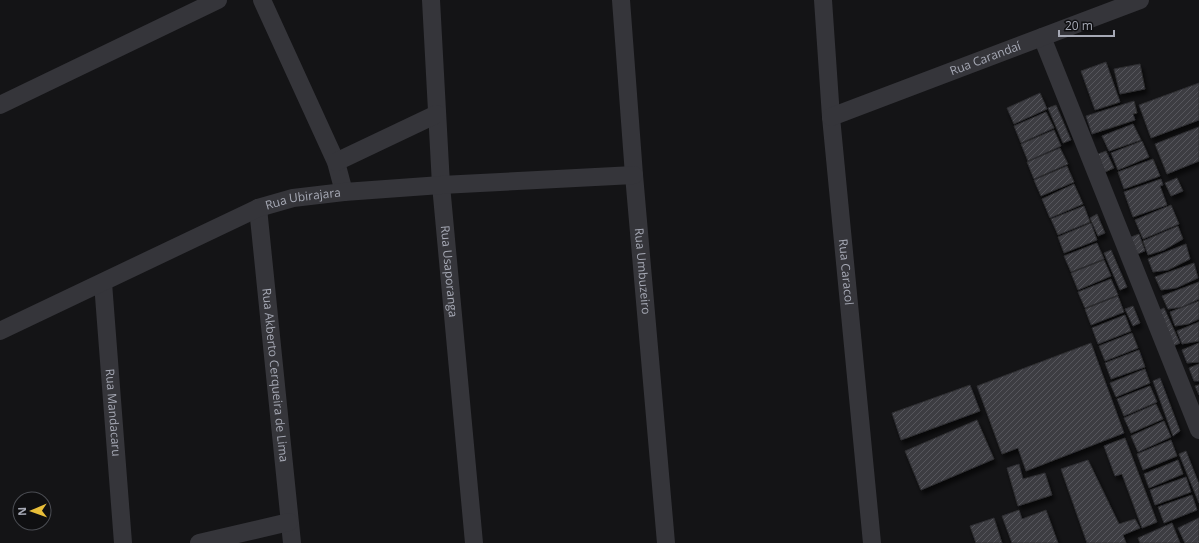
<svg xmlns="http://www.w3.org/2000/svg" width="1199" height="543" font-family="'Open Sans',sans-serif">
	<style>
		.building { fill: url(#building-hatch); stroke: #2e2e31; filter: url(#shadow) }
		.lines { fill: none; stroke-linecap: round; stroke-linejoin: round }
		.street { stroke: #35353a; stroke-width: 18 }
		.labels { text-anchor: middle; stroke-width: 4; stroke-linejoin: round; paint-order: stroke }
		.street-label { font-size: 12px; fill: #a6a9b5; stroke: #0f0f11 }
	</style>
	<defs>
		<pattern id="building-hatch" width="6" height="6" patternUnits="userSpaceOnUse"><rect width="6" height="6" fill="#3e3e43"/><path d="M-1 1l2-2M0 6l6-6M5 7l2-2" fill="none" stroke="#57575c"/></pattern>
		<filter id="shadow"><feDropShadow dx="2.5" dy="4.5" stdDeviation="2" flood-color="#0009"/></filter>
	</defs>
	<rect width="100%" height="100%" fill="#141416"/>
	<!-- building -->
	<g class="building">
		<path d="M1106,62l14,40 -25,8 -14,-39z"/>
		<path d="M1140,64l5,25 -25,5 -6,-25z"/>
		<path d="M1199,83v37l-48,18 -12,-33z"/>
		<path d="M1040,93l7,16 -33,15 -7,-16z"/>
		<path d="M1134,101l3,12 -4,1 2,6 -43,14 -6,-18z"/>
		<path d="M1056,105l15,35 -8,3 -15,-35z"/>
		<path d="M1046,112l8,16 -33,15 -7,-17z"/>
		<path d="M1133,124l8,16 -32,11 -7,-15z"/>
		<path d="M1199,127v34l-32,13 -12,-30z"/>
		<path d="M1054,130l7,16 -33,15 -7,-17z"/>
		<path d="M1142,141l7,16 -31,13 -7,-17z"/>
		<path d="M1060,148l8,16 -34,15 -7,-17z"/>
		<path d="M1106,151l8,17 -9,4 -7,-18z"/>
		<path d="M1153,159l7,17 -36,13 -6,-17z"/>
		<path d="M1067,166l7,16 -33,14 -7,-16z"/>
		<path d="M1177,178l6,13 -12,5 -6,-13z"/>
		<path d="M1161,179l2,6 -3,1 7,19 -34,12 -9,-25z"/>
		<path d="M1074,184l9,20 -33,14 -8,-19z"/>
		<path d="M1171,205l8,19 -36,15 -8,-19z"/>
		<path d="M1084,206l6,16 -32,13 -7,-16z"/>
		<path d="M1097,214l8,19 -7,3 -8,-18z"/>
		<path d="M1091,223l6,17 -33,13 -6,-16z"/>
		<path d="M1178,226l5,13 -19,11 -16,5 -5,-14z"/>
		<path d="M1139,234l6,17 -8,3 -6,-17z"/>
		<path d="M1097,243l7,16 -33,13 -7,-16z"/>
		<path d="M1186,244l4,15 -22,11 -15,2 -5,-13z"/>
		<path d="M1111,250l16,37 -7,3 -16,-37z"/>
		<path d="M1104,260l7,16 -33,14 -7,-17z"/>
		<path d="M1194,263l4,15 -22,10 -15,2 -6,-13z"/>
		<path d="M1111,279l7,16 -33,13 -7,-16z"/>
		<path d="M1199,282v17l-17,8 -14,2 -6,-13z"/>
		<path d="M1118,296l6,16 -33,13 -6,-16z"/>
		<path d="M1199,301v18l-11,5 -13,2 -5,-14z"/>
		<path d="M1133,306l7,17 -7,3 -8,-17z"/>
		<path d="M1164,308l16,35 -7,3 -16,-35z"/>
		<path d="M1125,315l6,16 -33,13 -6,-16z"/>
		<path d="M1199,322v19l-17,3 -5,-13z"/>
		<path d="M1132,333l6,15 -33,13 -6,-15z"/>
		<path d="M1091,343l33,90 -98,38 -8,-23 -16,6 -25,-68z"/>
		<path d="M1199,343v19l-12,1 -5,-13z"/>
		<path d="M1139,350l6,17 -34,12 -6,-16z"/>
		<path d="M1199,364v17h-5l-5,-13z"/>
		<path d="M1145,369l5,14 -34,14 -6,-14z"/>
		<path d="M1160,378l20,53 -7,5 -20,-55z"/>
		<path d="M970,385l10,26 -79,29 -9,-27z"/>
		<path d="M1199,385v10l-4,-9z"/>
		<path d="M1150,386l7,16 -33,14 -7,-17z"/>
		<path d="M1156,404l7,15 -32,14 -7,-15z"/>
		<path d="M977,420l17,39 -73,31 -16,-39z"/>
		<path d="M1164,421l7,16 -33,15 -7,-16z"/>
		<path d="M1125,438l32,84 -15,6 -20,-54 -7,2 -11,-30z"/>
		<path d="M1171,440l6,16 -34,14 -6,-16z"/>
		<path d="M1186,451l13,33v19l-20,-49z"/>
		<path d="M1088,460l31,64 16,-5 5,9 -17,7 3,8h-39l-26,-74z"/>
		<path d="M1178,460l5,14 -34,14 -5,-14z"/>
		<path d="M1019,464l4,15 22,-6 7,22 -34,11 -11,-38z"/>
		<path d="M1186,477l5,15 -36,13 -5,-15z"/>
		<path d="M1192,495l5,15 -33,13 -6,-16z"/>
		<path d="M1019,510l3,9 24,-9 12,33h-46l-10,-27z"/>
		<path d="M994,518l8,25h-26l-6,-17z"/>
		<path d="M1199,518v25h-14l-7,-15z"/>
		<path d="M1172,523l8,20h-40l-2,-5z"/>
	</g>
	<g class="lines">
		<!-- street -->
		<g class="street">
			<path d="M262,0l74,162 8,30"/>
			<path id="s1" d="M431,0l10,185 33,358"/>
			<path id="s2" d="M621,0l13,175 32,368"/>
			<path id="s3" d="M823,0l8,117 41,426"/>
			<path d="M1042,37l157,393"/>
			<path d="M0,105l218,-105"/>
			<path id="s4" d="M831,117l309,-117"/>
			<path d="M336,162l101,-48"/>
			<path id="s5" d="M258,208l34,335"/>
			<path id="s6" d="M103,283l20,260"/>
			<path id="s7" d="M0,331l258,-123 35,-10 51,-6 97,-7 193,-10"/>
			<path d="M199,543l90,-21"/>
		</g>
	</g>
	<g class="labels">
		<!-- street labels -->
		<g class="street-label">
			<text dy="4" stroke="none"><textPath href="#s4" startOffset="165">Rua Carandaí</textPath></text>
			<text dy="4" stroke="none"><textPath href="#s7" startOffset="332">Rua Ubirajara</textPath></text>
			<text dy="4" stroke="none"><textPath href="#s1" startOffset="272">Rua Usaporanga</textPath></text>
			<text dy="4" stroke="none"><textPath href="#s2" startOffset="272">Rua Umbuzeiro</textPath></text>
			<text dy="4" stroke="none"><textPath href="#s3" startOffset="273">Rua Caracol</textPath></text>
			<text dy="4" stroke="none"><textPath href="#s5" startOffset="168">Rua Akberto Cerqueira de Lima</textPath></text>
			<text dy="4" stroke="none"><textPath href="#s6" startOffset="130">Rua Mandacaru</textPath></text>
		</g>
	</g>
	<!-- north arrow -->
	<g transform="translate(32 511) rotate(268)"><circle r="19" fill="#0f0f11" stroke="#4b4d53"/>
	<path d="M0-3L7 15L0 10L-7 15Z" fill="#e8be39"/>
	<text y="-6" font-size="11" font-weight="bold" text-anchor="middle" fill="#a6a9b5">N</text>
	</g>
	<!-- scale -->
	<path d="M1059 30v6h55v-6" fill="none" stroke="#a6a9b5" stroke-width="2"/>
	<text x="1065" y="30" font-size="12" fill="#a6a9b5" stroke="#0f0f11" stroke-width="3" paint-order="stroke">20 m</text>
</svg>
